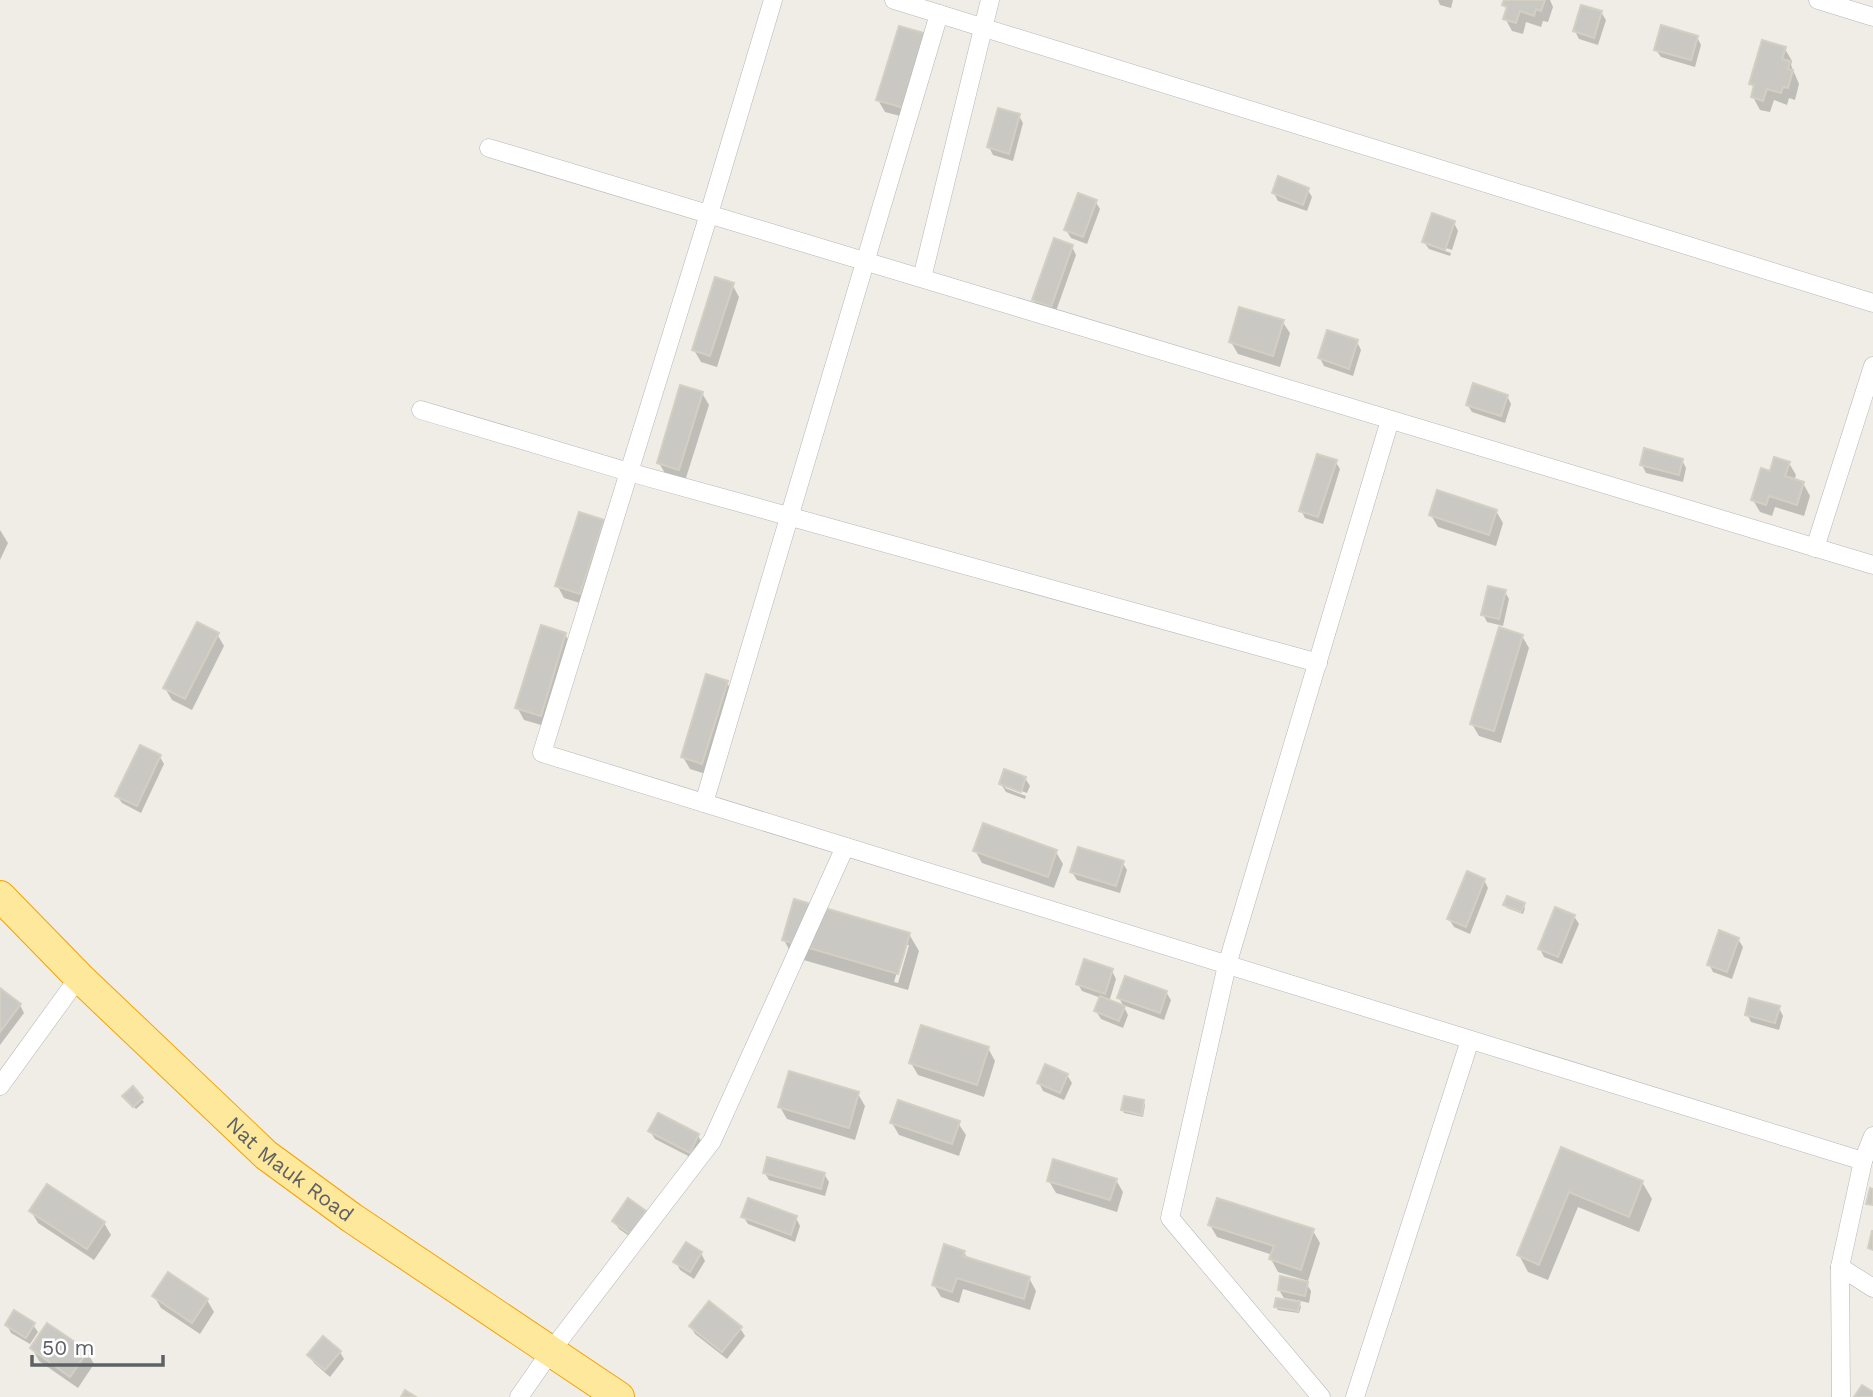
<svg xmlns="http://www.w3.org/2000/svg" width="1873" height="1397" font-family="'Work Sans',sans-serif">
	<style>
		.shadow { fill: #0003; fill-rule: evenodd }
		.building { fill: #cac8c2; stroke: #d4cfc3; stroke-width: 2 }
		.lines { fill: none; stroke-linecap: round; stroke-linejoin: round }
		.minor-casing { stroke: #b3b6ba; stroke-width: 19 }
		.trunk-casing { stroke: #f5a300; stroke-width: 32 }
		.minor { stroke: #fff; stroke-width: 18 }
		.trunk { stroke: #fee89c; stroke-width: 30 }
		.labels { text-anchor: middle; stroke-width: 7; stroke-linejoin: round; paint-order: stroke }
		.street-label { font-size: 21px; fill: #5d6166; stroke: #fff }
	</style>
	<rect width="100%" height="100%" fill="#efede5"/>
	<!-- shadow -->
	<g class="shadow">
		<path d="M1438,0h15l-2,8 -11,-3z"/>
		<path d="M1506,0h44l3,7 -5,15 -5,-1 -2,6 -15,-5 -3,12 -11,-3 -7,-13 3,-7 -4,-6z"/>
		<path d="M1601,12l5,8 -8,25 -19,-6 -4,-8z"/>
		<path d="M900,28l11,91 -26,-7 -7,-12z"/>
		<path d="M1697,37l4,8 -6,22 -34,-10 -5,-7z"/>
		<path d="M1785,49l7,12 -1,4 8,19 -4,16 -6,-2 -2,7 -13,-5 -4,12 -10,-2 -7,-13 2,-7 -4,-7z"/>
		<path d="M1019,116l4,7 -10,38 -20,-6 -4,-8z"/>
		<path d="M1307,189l5,8 -5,14 -29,-10 -4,-8z"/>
		<path d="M1095,201l5,8 -13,35 -16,-6 -5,-8z"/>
		<path d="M1454,223l4,8 -6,19 -24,-8v3l23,8 -1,3 -21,-7 -5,-7z"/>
		<path d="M1072,247l4,8 -21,59 -17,-6 -4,-8z"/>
		<path d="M732,284l7,13 -22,70 -16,-5 -7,-12z"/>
		<path d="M1282,321l8,12 -10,34 -42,-13 -7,-12z"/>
		<path d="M1357,342l4,8 -8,26 -29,-10 -4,-8z"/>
		<path d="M702,393l7,12 -24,76 -19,-6 -7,-12z"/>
		<path d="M1507,396l4,8 -6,19 -33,-11 -5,-8z"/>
		<path d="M1682,460l4,8 -3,14 -37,-9 -4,-8z"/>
		<path d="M1335,461l5,8 -17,55 -18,-6 -4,-8z"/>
		<path d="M1789,463l7,12 -2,6 9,2 7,13 -6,20 -29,-9 -3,9 -12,-4 -7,-12 18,-27z"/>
		<path d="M1496,511l7,12 -7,23 -58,-19 -7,-12z"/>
		<path d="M603,521l7,13 -24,71 -22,-7 -7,-13z"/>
		<path d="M0,530l8,13 -8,17z"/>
		<path d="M1505,592l4,7 -6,27 -16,-4 -4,-8z"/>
		<path d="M217,634l7,12 -32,64 -20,-10 -7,-12z"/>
		<path d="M565,634l7,13 -24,80 -24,-7 -7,-13z"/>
		<path d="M1522,636l7,12 -28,95 -22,-7 -7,-12z"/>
		<path d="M727,683l7,12 -25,80 -19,-6 -7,-12z"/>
		<path d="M160,757l4,7 -23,49 -19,-10 -5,-7z"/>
		<path d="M1025,778l5,8 -3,7 -22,-8v3l21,8 -1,3 -19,-7 -5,-8z"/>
		<path d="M975,850l81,2 7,12 -9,24 -72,-25z"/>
		<path d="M1122,862l5,8 -7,23 -43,-13 -5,-8z"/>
		<path d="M1484,880l4,8 -18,46 -16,-7 -5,-8z"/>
		<path d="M1505,905h18l2,3 -2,6 -16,-6z"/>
		<path d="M1574,916l5,8 -17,40 -18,-7 -4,-8z"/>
		<path d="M909,934l10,17 -11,39 -115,-33 -9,-17zM905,945h4l-11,38 -4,-1z"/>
		<path d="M1738,939l5,8 -11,32 -19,-7 -4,-8z"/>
		<path d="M1112,971l4,8 -7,23 15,5 4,8 -5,13 -22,-9 -5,-8 5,-13 -19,-7 -4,-7z"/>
		<path d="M0,990l20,15 4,8 -24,32z"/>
		<path d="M1166,992l5,8 -7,20 -41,-15 -4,-7z"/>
		<path d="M1779,1008l4,8 -4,14 -28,-8 -4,-8z"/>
		<path d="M988,1048l7,13 -11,36 -66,-22 -7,-12z"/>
		<path d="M1067,1075l5,8 -8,17 -21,-9 -4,-8z"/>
		<path d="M858,1094l7,12 -10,34 -68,-21 -7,-12z"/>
		<path d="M126,1099h16l2,3 -8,7z"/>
		<path d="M1143,1102l2,3 -2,12 -19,-4 -1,-3z"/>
		<path d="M892,1123h66l8,12 -7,21 -60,-21z"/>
		<path d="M650,1131l48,5 5,8 -9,15 -39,-20z"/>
		<path d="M1562,1149l80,33 10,17 -13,33 -61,-25 -30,73 -20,-8 -9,-17z"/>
		<path d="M765,1173l59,1 5,8 -4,14 -56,-16z"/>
		<path d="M1116,1180l7,12 -6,20 -61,-19 -7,-12z"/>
		<path d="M31,1211l73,12 7,12 -17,25 -56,-37z"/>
		<path d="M645,1212l4,8 -14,20 -16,-11 -5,-8z"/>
		<path d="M743,1216l53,2 4,8 -5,16 -47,-18z"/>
		<path d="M1210,1225l103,6 7,12 -12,38 -30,-9 -7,-13 2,-4 -56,-18z"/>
		<path d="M964,1252l4,7 61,19 7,13 -6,19 -67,-21 -4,14 -18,-6 -7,-12z"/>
		<path d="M701,1253l4,8 -11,18 -14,-9 -4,-8z"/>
		<path d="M1306,1283l5,8 -2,12 -12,-3 4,7 -2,6 -21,-3 -2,-3 20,-4v-3l-12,-2 -5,-8z"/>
		<path d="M154,1296l53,4 7,12 -14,22 -39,-26z"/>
		<path d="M7,1325h26l5,7 -8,12 -19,-11z"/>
		<path d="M691,1327l49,1 5,8 -18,23 -32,-25z"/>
		<path d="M32,1348l55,4 7,12 -16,24 -39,-27z"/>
		<path d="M340,1352l4,7 -14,18 -16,-14 -5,-8z"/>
	</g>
	<!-- building -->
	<g class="building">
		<path d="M1504,0h41l-4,11 -5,-2 -2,7 -14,-5 -4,12 -13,-4 4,-12 -5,-2z"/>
		<path d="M1581,5l21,6 -8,27 -21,-7z"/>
		<path d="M1661,25l37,11 -7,24 -37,-10z"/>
		<path d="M899,26l28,8 -23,74 -28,-8z"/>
		<path d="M1762,40l24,7 -4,12 8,2 -2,8 5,1 -5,18 -5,-1 -2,6 -14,-4 -4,12 -12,-4 3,-12 -5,-1z"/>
		<path d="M998,108l22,6 -11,40 -22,-7z"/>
		<path d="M1278,176l31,12 -6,17 -31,-12z"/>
		<path d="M1078,193l19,7 -14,37 -19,-7z"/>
		<path d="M1432,213l23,8 -10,29 -23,-8z"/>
		<path d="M1054,238l19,7 -22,62 -19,-7z"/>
		<path d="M715,277l19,6 -24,73 -18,-6z"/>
		<path d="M1239,307l45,13 -11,36 -44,-14z"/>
		<path d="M1327,330l31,10 -9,29 -31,-11z"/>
		<path d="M1473,383l35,12 -7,21 -35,-11z"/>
		<path d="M680,385l23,7 -24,78 -22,-7z"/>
		<path d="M1644,448l39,11 -4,16 -39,-10z"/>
		<path d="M1317,454l20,6 -19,57 -19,-6z"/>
		<path d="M1774,457l16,5 -5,14 19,6 -7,23 -28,-9 -3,9 -15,-5 10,-32 9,3z"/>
		<path d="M1437,490l60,20 -8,25 -60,-20z"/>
		<path d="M579,512l25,8 -24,74 -25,-8z"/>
		<path d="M1488,586l18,4 -7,29 -18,-4z"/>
		<path d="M197,622l22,11 -34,66 -22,-11z"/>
		<path d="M541,625l25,8 -25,83 -26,-8z"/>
		<path d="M1499,627l24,8 -29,96 -24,-7z"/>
		<path d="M706,674l22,7 -26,83 -21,-7z"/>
		<path d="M140,745l21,10 -24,51 -22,-10z"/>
		<path d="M1004,769l22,8 -5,15 -22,-8z"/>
		<path d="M983,823l74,27 -9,27 -75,-26z"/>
		<path d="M1078,847l46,14 -8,25 -46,-14z"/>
		<path d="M1467,871l18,8 -19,48 -19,-8z"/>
		<path d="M1507,896l18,7 -4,9 -18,-7z"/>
		<path d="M794,899l116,34 -12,41 -116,-34z"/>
		<path d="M1555,907l20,8 -17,42 -20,-8z"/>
		<path d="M1719,930l20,8 -12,34 -20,-7z"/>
		<path d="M1084,959l29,10 -8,25 -29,-10z"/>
		<path d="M1125,976l42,15 -7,22 -43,-15z"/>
		<path d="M0,988l21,16 -21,28z"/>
		<path d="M1100,996l25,10 -6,15 -25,-10z"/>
		<path d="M1749,998l31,8 -5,17 -30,-8z"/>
		<path d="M921,1025l68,22 -12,38 -68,-22z"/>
		<path d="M1045,1064l23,10 -8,19 -23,-10z"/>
		<path d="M789,1071l70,21 -10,36 -71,-21z"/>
		<path d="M133,1086l10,12 -10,9 -11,-11z"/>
		<path d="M1124,1096l20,4 -2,15 -21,-5z"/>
		<path d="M898,1100l62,21 -8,23 -62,-21z"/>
		<path d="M658,1113l41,21 -9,19 -42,-22z"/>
		<path d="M1561,1147l82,34 -14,36 -60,-25 -30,73 -22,-10z"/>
		<path d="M767,1157l58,16 -4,16 -58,-16z"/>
		<path d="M1053,1159l64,20 -7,21 -63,-19z"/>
		<path d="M47,1184l58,38 -18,27 -58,-38z"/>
		<path d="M1870,1188l3,1v16l-7,-1z"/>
		<path d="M628,1198l18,13 -16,23 -18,-13z"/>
		<path d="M748,1198l49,18 -6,19 -50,-18z"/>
		<path d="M1217,1198l97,31 -13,41 -32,-11 5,-13 -66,-21z"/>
		<path d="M1872,1231h1v19l-5,-2z"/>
		<path d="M686,1242l16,10 -12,20 -17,-10z"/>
		<path d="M944,1244l21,7 -2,5 67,21 -6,22 -67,-21 -5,14 -20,-7z"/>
		<path d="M168,1272l40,27 -16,24 -40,-27z"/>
		<path d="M1280,1276l28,6 -3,14 -27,-6z"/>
		<path d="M1276,1298l24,4 -2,9 -24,-4z"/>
		<path d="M709,1301l33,26 -20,25 -33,-26z"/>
		<path d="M14,1310l21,13 -9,15 -21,-13z"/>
		<path d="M47,1323l41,28 -18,26 -40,-29z"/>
		<path d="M323,1336l18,15 -16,19 -18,-15z"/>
		<path d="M1862,1385l11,7v5h-19z"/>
		<path d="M405,1390l11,7h-15z"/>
	</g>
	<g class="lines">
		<!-- minor casing -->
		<g class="minor-casing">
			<g id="minor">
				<path d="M773,0l-64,214 -167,539 1321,408"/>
				<path d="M894,0l979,303"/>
				<path d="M1818,0l55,17"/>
				<path d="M489,148l1384,417"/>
				<path d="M922,278l68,-278"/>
				<path d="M421,410l208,62 689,191"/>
				<path d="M1815,548l58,-182"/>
				<path d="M704,803l235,-789"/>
				<path d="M0,1086l79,-109"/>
				<path d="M1840,1267l33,21"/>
				<path d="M519,1397l32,-46 161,-210 133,-294"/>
				<path d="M1321,1397l-151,-179 57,-253 163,-545"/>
				<path d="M1355,1397l115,-357"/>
				<path d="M1841,1397l-1,-130 23,-106 10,-25"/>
			</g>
		</g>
		<!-- trunk casing -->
		<g class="trunk-casing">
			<g id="trunk">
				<path id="s1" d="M0,896l79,81 187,178 86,63 267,179"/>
			</g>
		</g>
		<!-- minor -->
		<use href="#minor" class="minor"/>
		<!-- trunk -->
		<use href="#trunk" class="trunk"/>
	</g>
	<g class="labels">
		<!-- street labels -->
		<g class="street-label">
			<text dy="7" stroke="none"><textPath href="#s1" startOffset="399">Nat Mauk Road</textPath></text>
		</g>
	</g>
	<!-- scale -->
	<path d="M32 1355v10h131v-10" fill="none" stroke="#5d6166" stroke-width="3.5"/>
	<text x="42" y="1355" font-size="21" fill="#5d6166" stroke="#ffffff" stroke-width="5" paint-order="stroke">50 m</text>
</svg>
